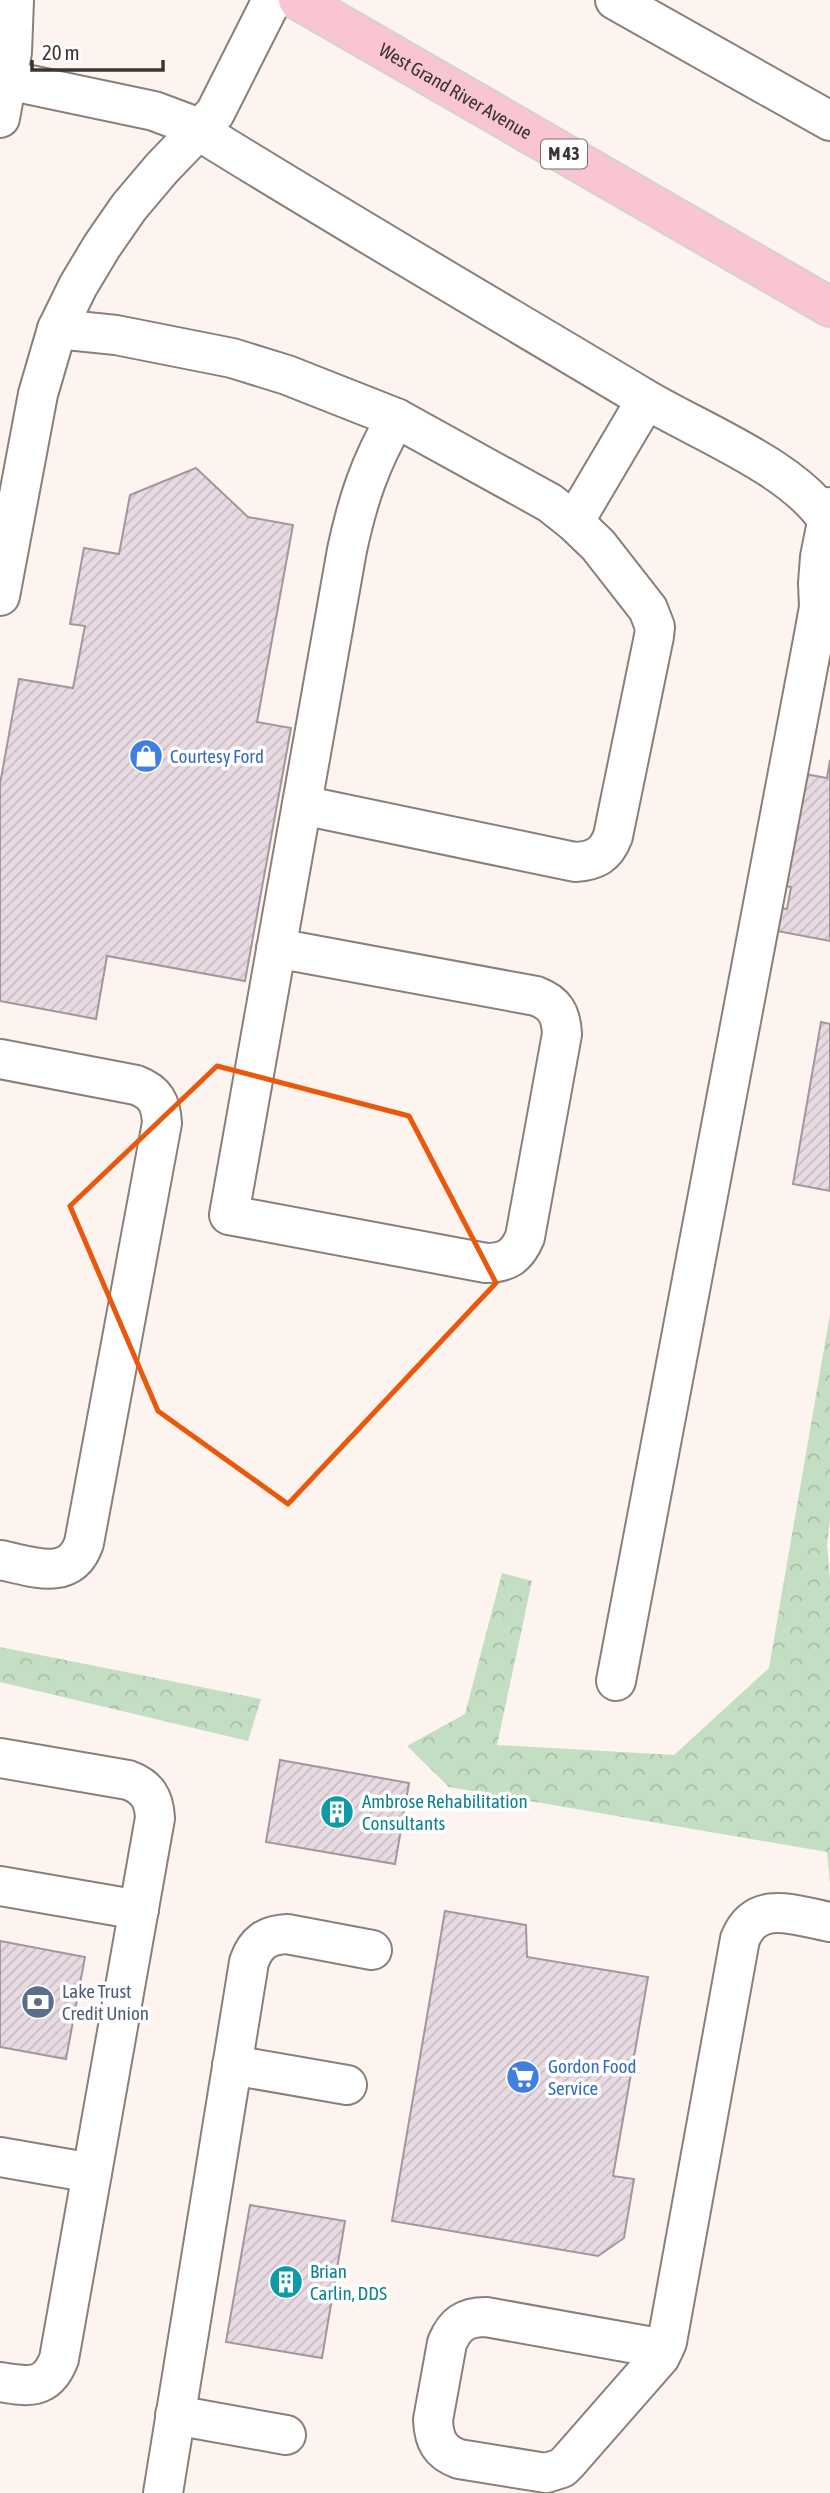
<svg xmlns="http://www.w3.org/2000/svg" width="830" height="2493" font-family="'Asap Condensed',sans-serif">
	<style>
		.forest { fill: url(#forest-crowns) }
		.building { fill: url(#building-hatch); stroke: #a3969d; stroke-width: 2 }
		.lines { fill: none; stroke-linecap: round; stroke-linejoin: round }
		.minor-casing { stroke: #8c7e78; stroke-width: 42 }
		.major-casing { stroke: #d4d2d2; stroke-width: 42 }
		.minor { stroke: #fff; stroke-width: 38 }
		.major { stroke: #f9c5d2; stroke-width: 38 }
		.marked { fill: none; stroke: #e8590c; stroke-width: 5; stroke-linejoin: round }
		.labels { text-anchor: middle; stroke-width: 7; stroke-linejoin: round; paint-order: stroke }
		.shield { fill: #fff; stroke: #757170; stroke-width: 2 }
		.shield-label { font-size: 18px; font-weight: bold; fill: #3a3432 }
		.street-label { font-size: 19px; fill: #3a3432; stroke: #fff }
		.shop-label { font-size: 19px; fill: #366cbe; stroke: #fff; text-anchor: start }
		.culture-label { font-size: 19px; fill: #0d838f; stroke: #fff; text-anchor: start }
		.service-label { font-size: 19px; fill: #4e5e75; stroke: #fff; text-anchor: start }
	</style>
	<defs>
		<pattern id="forest-crowns" width="20" height="18" patternUnits="userSpaceOnUse" patternTransform="scale(1.75)"><rect width="20" height="18" fill="#c3dec2"/><path d="M2 6a3 3 0 1 1 6 0M12 15a3 3 0 1 1 6 0" fill="none" stroke="#a8bfa7"/></pattern>
		<pattern id="building-hatch" width="6" height="6" patternUnits="userSpaceOnUse" patternTransform="scale(1.75)"><rect width="6" height="6" fill="#e8dae2"/><path d="M-1 1l2-2M0 6l6-6M5 7l2-2" fill="none" stroke="#c8bcc2"/></pattern>
	</defs>
	<rect width="100%" height="100%" fill="#fdf4f0"/>
	<!-- forest -->
	<g class="forest">
		<path d="M830,1314v205l-3,25 3,37v302l-3,-31 -378,-65 -42,-41 58,-32 37,-141 30,8 -35,164 177,10 95,-87z"/>
		<path d="M0,1647l261,52 -13,42 -248,-59z"/>
	</g>
	<!-- building -->
	<g class="building">
		<path d="M196,468l52,49 45,8 -36,197 34,6 -46,253 -138,-25 -11,63 -96,-18v-217l19,-105 54,9 12,-62 -15,-2 14,-76 35,6 11,-59z"/>
		<path d="M830,760v181l-53,-10 4,-23 6,1 4,-22 -6,-1 20,-112 22,4z"/>
		<path d="M821,1022l9,2v167l-37,-7z"/>
		<path d="M280,1760l129,23 -14,81 -129,-22z"/>
		<path d="M445,1911l81,14 1,32 121,20 -35,199 21,3 -10,59 -26,18 -206,-35z"/>
		<path d="M0,1941l85,16 -19,102 -66,-12z"/>
		<path d="M250,2205l95,16 -23,137 -96,-16z"/>
	</g>
	<g class="lines">
		<!-- minor casing -->
		<g class="minor-casing">
			<g id="minor">
				<path d="M615,0l215,121"/>
				<path d="M7,80l147,31 32,12c151,94 304,183 456,274 56,34 155,71 188,127"/>
				<path d="M0,118l12,-66 2,-52"/>
				<path d="M57,329l59,6 116,23 55,17 109,43 154,85 24,19 24,23 50,64 7,18 -1,9 -41,200c-7,19 -18,25 -38,26l-273,-57"/>
				<path d="M574,522l72,-122"/>
				<path d="M0,596l38,-202 19,-65 21,-43 24,-40 27,-39 33,-39 53,-55 57,-113"/>
				<path d="M276,948l260,48c19,7 25,18 26,38l-37,203c-8,19 -18,26 -39,26l-257,-48 118,-665c11,-51 23,-87 49,-132"/>
				<path d="M0,1059l136,26c19,7 25,18 26,38l-78,420c-14,40 -52,23 -84,17"/>
				<path d="M616,1681l198,-1046 5,-28 -1,-24 2,-26 10,-50"/>
				<path d="M0,1758l128,22c19,7 26,18 27,38l-96,541c-12,31 -30,28 -59,23"/>
				<path d="M0,1886l139,24"/>
				<path d="M232,2065l115,20"/>
				<path d="M0,2157l92,16"/>
				<path d="M664,2349l-178,-32c-21,0 -31,7 -39,26l-14,77c1,21 7,32 26,39l87,14 16,-5 6,-6 92,-105 7,-15 73,-403c17,-41 56,-23 90,-17"/>
				<path d="M175,2415l111,20"/>
				<path d="M163,2493l86,-531c7,-20 18,-27 38,-28l85,16"/>
			</g>
		</g>
		<!-- major casing -->
		<g class="major-casing">
			<g id="major">
				<path id="s1" d="M298,0l532,307"/>
			</g>
		</g>
		<!-- minor -->
		<use href="#minor" class="minor"/>
		<!-- major -->
		<use href="#major" class="major"/>
	</g>
	<!-- marked area -->
	<path class="marked" d="M217,1066l192,50 87,167 -208,221 -130,-93 -88,-205z"/>
	<!-- icons -->
	<defs>
		<g id="shop-disc" transform="scale(1.75)"><circle r="9.5" fill="#3f7fe0" stroke="#fff"/><path d="M-5-2.5h2.3a2.7 3.5 0 0 1 5.4 0H5L5.5 6h-11ZM-1.5-2.5h3a1.5 2.3 0 0 0-3 0Z" fill="#fff"/></g>
		<g id="building-disc" transform="scale(1.75)"><circle r="9.5" fill="#0f9aa8" stroke="#fff"/><path d="M-4-6H4V6H1V3H-1V6H-4ZM-2.5-4.3h1.7v1.8h-1.7ZM.8-4.3h1.7v1.8H.8ZM-2.5-1h1.7V.8h-1.7ZM.8-1h1.7V.8H.8Z" fill="#fff"/></g>
		<g id="bank-disc" transform="scale(1.75)"><circle r="9.5" fill="#5c6f8a" stroke="#fff"/><path d="M-6-4H6V4H-6ZM0-2.3a2.3 2.3 0 1 0 0 4.6a2.3 2.3 0 1 0 0-4.6Z" fill="#fff"/></g>
		<g id="supermarket-disc" transform="scale(1.75)"><circle r="9.5" fill="#3f7fe0" stroke="#fff"/><path d="M-6-5.5h2.5l.6 2H6L4.5 2H-2.5L-4.4-4H-6ZM-1.5 3.2a1.3 1.3 0 1 0 .1 0ZM3 3.2a1.3 1.3 0 1 0 .1 0Z" fill="#fff"/></g>
	</defs>
	<g fill-rule="evenodd">
		<use href="#shop-disc" x="146" y="756"/>
		<use href="#building-disc" x="337" y="1812"/>
		<use href="#bank-disc" x="38" y="2002"/>
		<use href="#supermarket-disc" x="523" y="2077"/>
		<use href="#building-disc" x="286" y="2282"/>
	</g>
	<g class="labels">
		<!-- shield labels -->
		<rect class="shield" x="541" y="139.5" width="46" height="29" rx="5"/>
		<g class="shield-label">
			<text x="564" y="160">M 43</text>
		</g>
		<!-- street labels -->
		<g class="street-label">
			<text dy="7" stroke="none"><textPath href="#s1" startOffset="182">West Grand River Avenue</textPath></text>
		</g>
		<!-- shop labels -->
		<g class="shop-label">
			<text x="170" y="763">Courtesy Ford</text>
			<text x="548" y="2073">Gordon Food<tspan x="548" dy="22">Service</tspan></text>
		</g>
		<!-- culture labels -->
		<g class="culture-label">
			<text x="362" y="1808">Ambrose Rehabilitation<tspan x="362" dy="22">Consultants</tspan></text>
			<text x="310" y="2278">Brian<tspan x="310" dy="22">Carlin, DDS</tspan></text>
		</g>
		<!-- service labels -->
		<g class="service-label">
			<text x="62" y="1998">Lake Trust<tspan x="62" dy="22">Credit Union</tspan></text>
		</g>
	</g>
	<!-- scale -->
	<path d="M32 60v10h131v-10" fill="none" stroke="#3a3432" stroke-width="3.5"/>
	<text x="42" y="60" font-size="21" fill="#3a3432" stroke="#ffffff" stroke-width="5" paint-order="stroke">20 m</text>
</svg>
